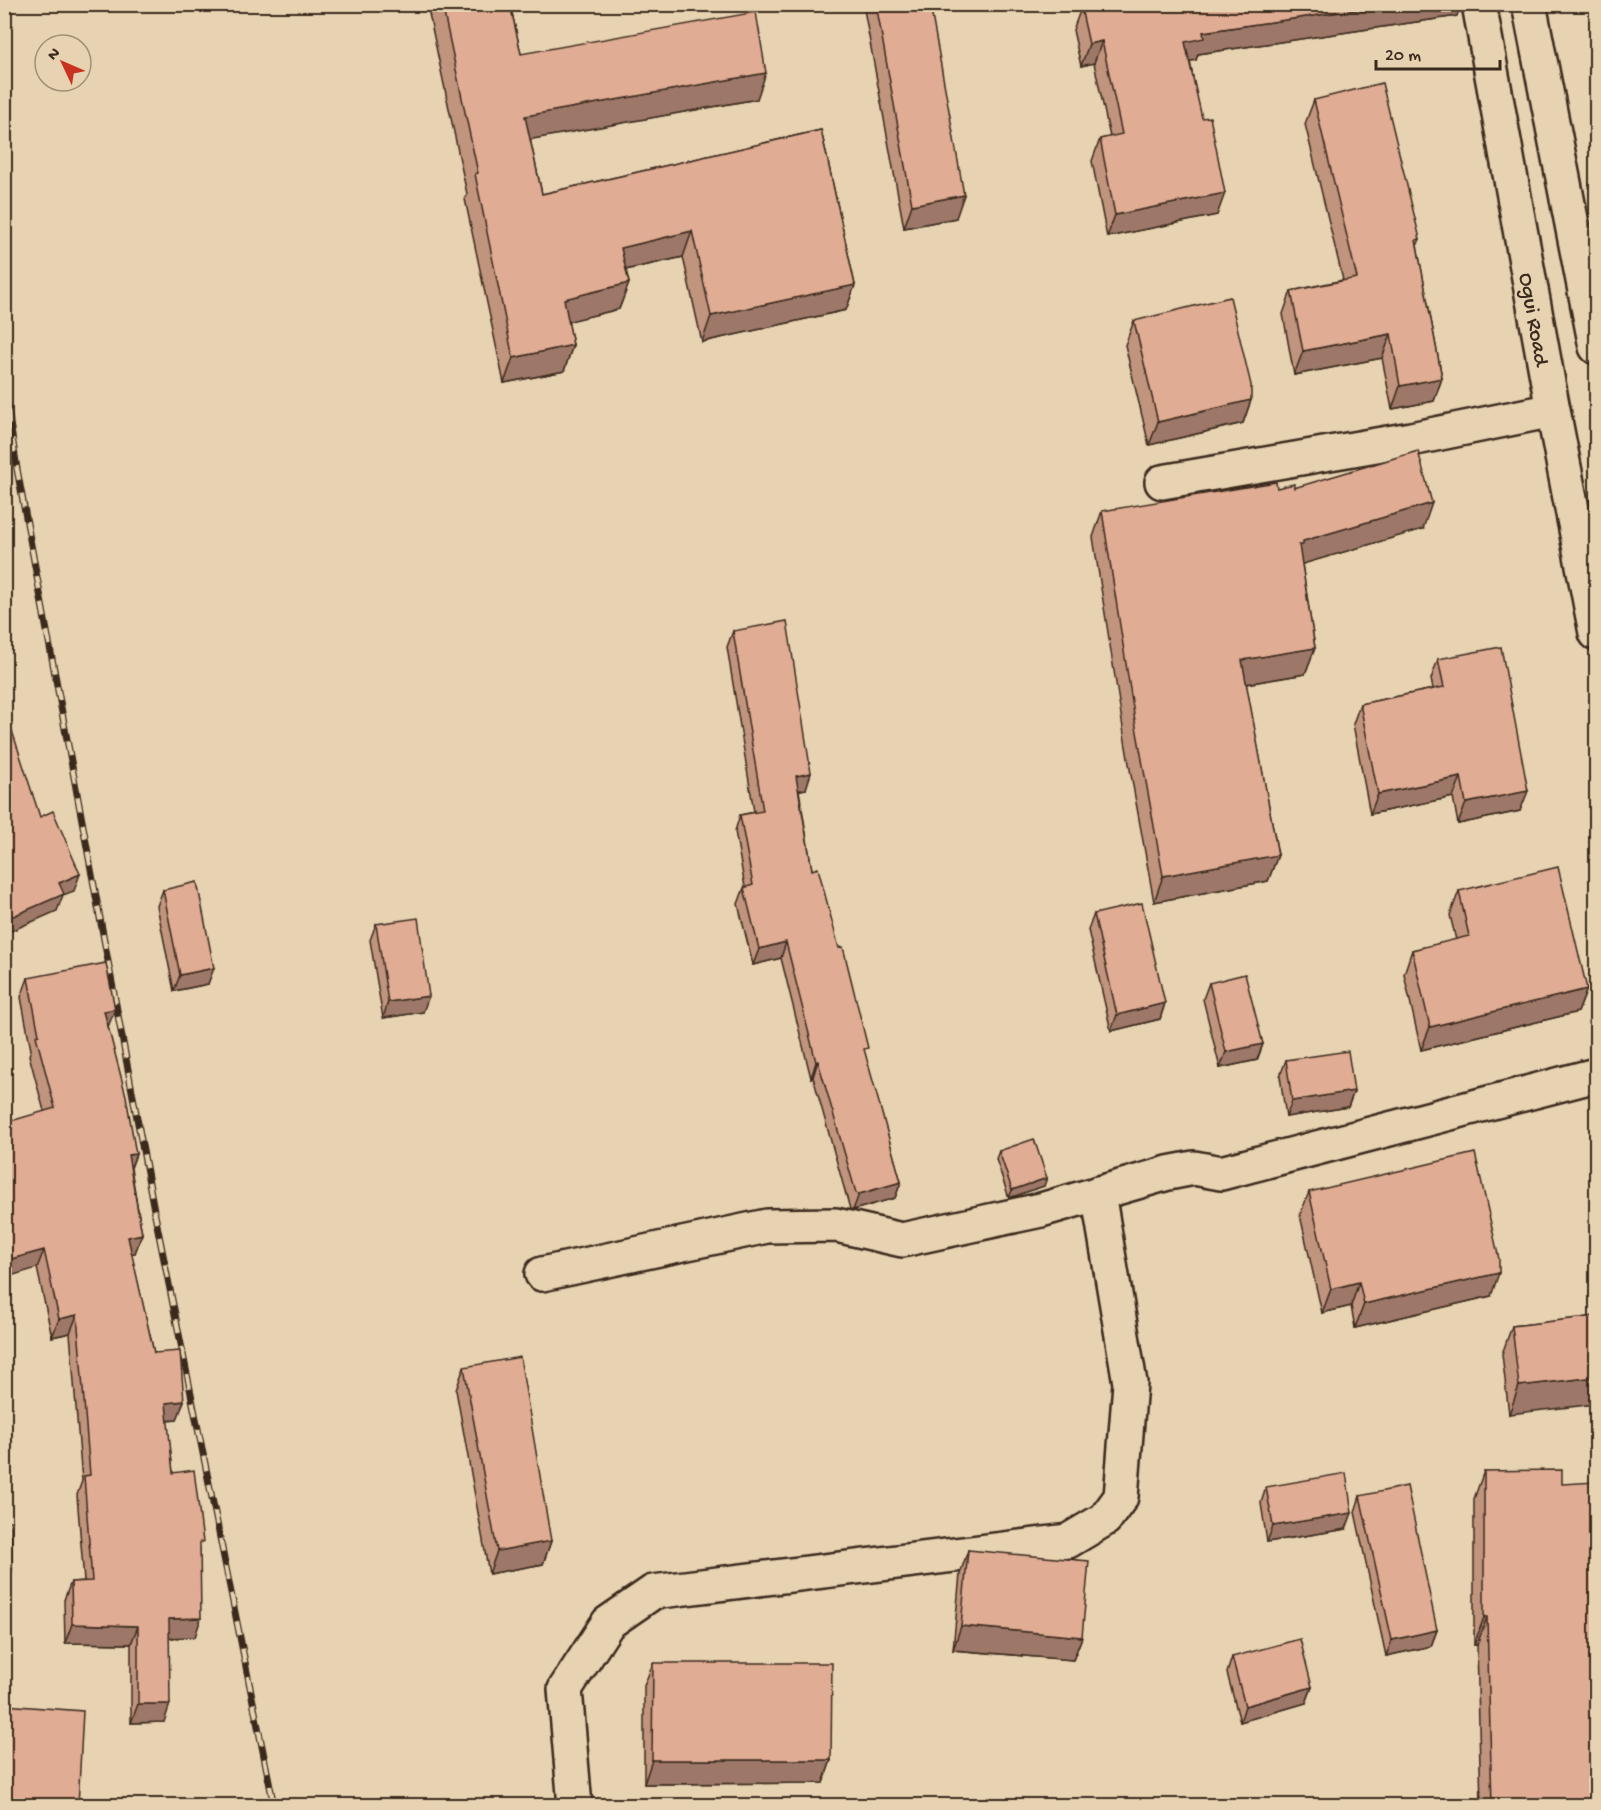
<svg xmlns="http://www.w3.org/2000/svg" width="1601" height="1810" font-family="'Gochi Hand',sans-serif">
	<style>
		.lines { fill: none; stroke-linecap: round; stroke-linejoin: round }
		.minor-casing { stroke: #3b2a1e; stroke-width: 38 }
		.primary-casing { stroke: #3b2a1e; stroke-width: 38 }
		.minor { stroke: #e7d2b1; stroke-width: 33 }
		.primary { stroke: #e7d2b1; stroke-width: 33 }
		.rail-casing { stroke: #3b2a1e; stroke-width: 7 }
		.rail { stroke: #e7d2b1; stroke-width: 4.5; stroke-dasharray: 14; stroke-linecap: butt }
		.wall { fill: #c1947e; stroke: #3b2a1e; stroke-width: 1.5 }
		.shaded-wall { fill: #9d7867; stroke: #3b2a1e; stroke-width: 1.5 }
		.building { fill: #e0ac93; stroke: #3b2a1e; stroke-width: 1.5 }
		.labels { text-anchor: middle; stroke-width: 4.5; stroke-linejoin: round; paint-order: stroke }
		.street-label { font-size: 22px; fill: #3b2a1e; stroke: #e7d2b1 }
	</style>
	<rect width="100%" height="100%" fill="#e7d2b1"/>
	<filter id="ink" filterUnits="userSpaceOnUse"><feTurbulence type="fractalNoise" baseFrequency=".0167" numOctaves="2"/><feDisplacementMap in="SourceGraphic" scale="12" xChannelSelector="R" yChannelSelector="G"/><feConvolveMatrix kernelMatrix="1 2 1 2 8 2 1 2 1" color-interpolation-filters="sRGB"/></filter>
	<g filter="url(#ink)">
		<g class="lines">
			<!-- minor casing -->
			<g class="minor-casing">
				<g id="minor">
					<path d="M1162,482l249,-43 142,-29"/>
					<path d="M542,1274l225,-48 69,-1 66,15 139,-30 127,-37 26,-5 27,5 375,-98"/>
					<path d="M575,1806l-10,-117 43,-66 45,-31 415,-51 37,-22 16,-22 9,-114 -32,-190"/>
				</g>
			</g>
			<!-- primary casing -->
			<g class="primary-casing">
				<g id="primary">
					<path d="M1479,4l74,406 43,223"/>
					<path d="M1529,4l67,343"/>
				</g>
			</g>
			<!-- minor -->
			<use href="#minor" class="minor"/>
			<!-- primary -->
			<use href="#primary" class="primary"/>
			<!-- rail casing -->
			<g class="rail-casing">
				<path id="rail" d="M4,383l13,86 137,741 120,596"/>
			</g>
			<!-- rail -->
			<use href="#rail" class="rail"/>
		</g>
		<!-- wall -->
		<g class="wall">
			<path d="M427,4h83l11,50 236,45 -227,40 12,55 279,-64 34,155 -9,25 -144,32 -19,-85 -57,13 3,13 -10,26 -51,12 5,24 -9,26 -60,12 -39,-184 2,-5z"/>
			<path d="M863,4h67l26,214 -52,10z"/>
			<path d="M1081,8l376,8 -259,38 -2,6 -6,1 27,154 -110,22 -15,-76 8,-22 10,-2 -16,-74 -13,3 -8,-36z"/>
			<path d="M1314,100l106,139 -3,7 25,132 -8,23 -42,8 -10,-51 -88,17 -11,-61 8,-23 52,-11 -38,-156z"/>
			<path d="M1134,321l117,79 -8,23 -94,22 -24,-100z"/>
			<path d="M1277,488h17l129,41 -121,35 13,84 -10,26 -59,10 32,171 -10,26 -114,21 -28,-155 -33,-210 9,-26z"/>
			<path d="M733,631l73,158 -7,1 13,80 89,312 -6,16 -42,12 -3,-1 -37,-132 -2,1 -30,-120 -28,7 -15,-61 6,-16 1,-1 -10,-56 5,-16 14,-3 -27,-165z"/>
			<path d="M1438,659l82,152 -62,13 -5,-27 -83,17 -17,-90 7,-20 73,-15 -2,-10z"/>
			<path d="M163,890l45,94 -34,7 -17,-85z"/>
			<path d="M1459,891l128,98 -9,23 -157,38 -17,-76 8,-24 44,-10 -6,-25z"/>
			<path d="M1094,914l71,89 -5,16 -49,12 -23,-101z"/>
			<path d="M376,924l47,88 -40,6 -13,-78z"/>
			<path d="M28,978l80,49 28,127 -5,14 11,66 -7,19h-4l23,100 23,67 -10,1 6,52 27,76 -5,88 -26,1 -5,84 -33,1v-79l-66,-1 -1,-43 7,-18 13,-1 -7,-86 5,-14 -12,-148 -18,4 -15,-69 7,-157 -15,-56 2,-5 -10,-53z"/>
			<path d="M1209,983l54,61 -6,16 -37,8 -17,-69z"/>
			<path d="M1286,1060l68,31 -6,16 -62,10 -6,-41z"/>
			<path d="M999,1151l45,35 -35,12 -13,-39z"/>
			<path d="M1309,1192l182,104 -136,32 -4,-22 -29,7 -22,-98z"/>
			<path d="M1596,1316l-87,98 -7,-60 10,-28z"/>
			<path d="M464,1367l87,174 -8,23 -54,10 -33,-184z"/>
			<path d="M1484,1471l78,13 34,322h-115l-4,-161h-3v-146z"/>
			<path d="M1266,1487l80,42 -79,13 -6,-39z"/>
			<path d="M1360,1496l77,134 -6,16 -45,10 -31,-144z"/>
			<path d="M968,1550l114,87 -9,23 -120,-10 7,-76z"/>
			<path d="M1232,1657l80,30 -6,16 -66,19 -13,-49z"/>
			<path d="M653,1663l178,97 -8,23 -179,1v-98z"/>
		</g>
		<!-- shaded-wall -->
		<g class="shaded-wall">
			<path d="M1394,4h67l-4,12 -259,38 -2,6 -19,4 8,-22 18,-10z"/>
			<path d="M1102,41l-8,22 -13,3 8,-22z"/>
			<path d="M766,73l-9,26 -241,43 9,-26z"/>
			<path d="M1225,193l-8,22 -110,22 8,-22z"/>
			<path d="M964,195l-8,23 -52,10 8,-23z"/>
			<path d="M692,231l-9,26 -72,16 10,-25z"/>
			<path d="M629,283l-10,26 -65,16 10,-26z"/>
			<path d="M855,285l-9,25 -144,32 9,-26z"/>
			<path d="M1391,334l-9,24 -88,17 9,-24z"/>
			<path d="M573,345l-9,26 -60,12 9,-25z"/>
			<path d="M1442,378l-8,23 -42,8 8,-23z"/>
			<path d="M1251,400l-8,23 -94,22 9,-23z"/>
			<path d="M1432,503l-9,26 -127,37 3,-21 4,-4z"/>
			<path d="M1315,648l-10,26 -72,12 9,-26z"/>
			<path d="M811,773l-5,16 -16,3 6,-16z"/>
			<path d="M1461,777l-8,20 -83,17 8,-20z"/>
			<path d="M1528,791l-8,20 -62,13 8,-21z"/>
			<path d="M1278,855l-10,26 -114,21 9,-26z"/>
			<path d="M80,874l-6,17 -11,4 -6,16 -53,23v-14l55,-37z"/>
			<path d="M786,942l-5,16 -28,7 6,-16z"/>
			<path d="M214,968l-6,16 -34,7 6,-16z"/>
			<path d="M1587,989l-9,23 -157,38 9,-23z"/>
			<path d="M429,996l-6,16 -40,6 5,-16z"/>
			<path d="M1165,1003l-5,16 -49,12 6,-16z"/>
			<path d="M115,1009l-7,18 -4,-16z"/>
			<path d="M1263,1044l-6,16 -37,8 6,-16z"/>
			<path d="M818,1061l-5,16 -2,1 5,-16z"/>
			<path d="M1354,1091l-6,16 -62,10 6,-16z"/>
			<path d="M136,1154l-7,18 -1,-17z"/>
			<path d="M1047,1178l-3,8 -35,12 3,-8z"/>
			<path d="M901,1182l-6,16 -42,12 6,-16z"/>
			<path d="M142,1234l-7,19 -14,2 7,-18z"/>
			<path d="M44,1250l-7,18 -33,10v-17z"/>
			<path d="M1499,1273l-8,23 -136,32 9,-24z"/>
			<path d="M1359,1282l-8,24 -29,7 9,-24z"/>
			<path d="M77,1315l-7,18 -18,4 7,-18z"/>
			<path d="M1596,1377v27l-87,10 10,-28z"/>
			<path d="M184,1401l-7,19 -18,1 7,-18z"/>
			<path d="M1352,1513l-6,16 -79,13 6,-16z"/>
			<path d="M551,1541l-8,23 -54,10 8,-23z"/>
			<path d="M4,1571h8l-5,16h-3z"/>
			<path d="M1484,1617h3l-10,28h-3z"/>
			<path d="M201,1618l-6,19 -33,1 7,-19z"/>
			<path d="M72,1624l66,2 -7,18 -66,-1z"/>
			<path d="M961,1626l121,11 -9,23 -120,-10z"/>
			<path d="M1437,1630l-6,16 -45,10 6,-16z"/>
			<path d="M1312,1687l-6,16 -66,19 5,-16z"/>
			<path d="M138,1704h32l-6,18 -33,1z"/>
			<path d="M652,1760h179l-8,23 -179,1z"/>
		</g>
		<!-- building -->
		<g class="building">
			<path d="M442,4h68l11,50 235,-42 10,61 -241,43 17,78 279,-64 34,155 -144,31 -19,-85 -71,17 8,35 -65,16 9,46 -60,13 -38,-184 3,-1z"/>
			<path d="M876,4h54l34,191 -52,10z"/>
			<path d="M1096,4h298l-191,28 1,6 -19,4 17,76 8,-1 15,76 -110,22 -15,-76 22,-5 -20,-93 -13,3 -8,-36z"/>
			<path d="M1382,83l38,156 -4,1 26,138 -42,8 -9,-52 -88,17 -12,-60 66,-13 -43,-178z"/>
			<path d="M1230,297l21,88v15l-93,22 -24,-101z"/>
			<path d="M1418,451l14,52 -129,38v4h-4l16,103 -73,12 36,195 -115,21 -28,-155 -33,-210 174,-29 1,6 17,-4v4z"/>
			<path d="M787,621l24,152 -15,3 16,94 6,-2 21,80 4,-1 25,101 -4,1 37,133 -42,12 -3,-1 -38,-132 -2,1 -30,-120 -27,7 -15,-61 9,-3 -13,-70 23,-4 -30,-180z"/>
			<path d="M1501,647l27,144 -62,12 -5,-26 -83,17 -18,-90 84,-17 -6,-28z"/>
			<path d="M4,706l36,111 13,-6 27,63 -21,9 5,11 -60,26z"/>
			<path d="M1558,867l29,122 -157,38 -18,-77 57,-14 -10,-45z"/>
			<path d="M197,882l17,86 -34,7 -17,-85z"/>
			<path d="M1142,903l23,100 -48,12 -23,-101z"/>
			<path d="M418,918l11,78 -41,6 -12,-78z"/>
			<path d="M106,963l9,46 -11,2 22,85 10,58 -8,1 14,79 -14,3 26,116 26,-2 4,50 -18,2 7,70 21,-3 9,72h-3l1,76 -32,1 1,85h-32v-78l-66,-2 -1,-42 21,-1 -8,-105 6,-1 -13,-160 -18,4 -15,-69 -40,11v-138l51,-15 -19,-72 3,-1 -11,-57z"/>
			<path d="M1245,974l18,70 -37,8 -17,-69z"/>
			<path d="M1348,1051l6,40 -62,10 -6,-41z"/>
			<path d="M1034,1139l13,39 -35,12 -13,-39z"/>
			<path d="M1475,1153l24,106v14l-135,31 -5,-22 -28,7 -22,-97z"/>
			<path d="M1596,1316v61l-77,9 -7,-60z"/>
			<path d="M520,1357l31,184 -54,10 -33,-184z"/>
			<path d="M1562,1470v14l34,-2v324h-104l-5,-189h-3v-146z"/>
			<path d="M1346,1473l6,40 -79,13 -7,-39z"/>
			<path d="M1407,1486l30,144 -45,10 -32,-144z"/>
			<path d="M11,1521l1,50h-8v-49z"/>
			<path d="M968,1550l121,11 -7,76 -121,-11z"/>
			<path d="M1300,1639l12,48 -67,19 -13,-49z"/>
			<path d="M4,1659l4,1 -3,45 78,6 -5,95h-74z"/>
			<path d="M653,1663h179l-1,97h-179z"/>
		</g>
	</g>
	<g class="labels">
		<!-- street labels -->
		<g class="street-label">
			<text transform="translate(1536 319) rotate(80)" y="8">Ogui Road</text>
		</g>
	</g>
	<!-- margin -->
	<rect width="1601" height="1810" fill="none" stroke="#e7d2b1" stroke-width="24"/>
	<rect x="12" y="12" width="1577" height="1786" fill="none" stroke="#3b2a1e" stroke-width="2" filter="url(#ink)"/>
	<!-- north arrow -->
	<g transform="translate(63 63) rotate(314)"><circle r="28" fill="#e7d2b1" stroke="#a28f76" stroke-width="1.5"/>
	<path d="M0-4.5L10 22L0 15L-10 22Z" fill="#c8321e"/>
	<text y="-9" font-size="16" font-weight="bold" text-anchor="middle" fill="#3b2a1e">N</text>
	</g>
	<!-- scale -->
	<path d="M1376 60v9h124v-9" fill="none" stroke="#3b2a1e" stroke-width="3"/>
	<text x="1385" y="60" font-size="18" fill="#3b2a1e" stroke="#e7d2b1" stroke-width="4.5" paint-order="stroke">20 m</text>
</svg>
